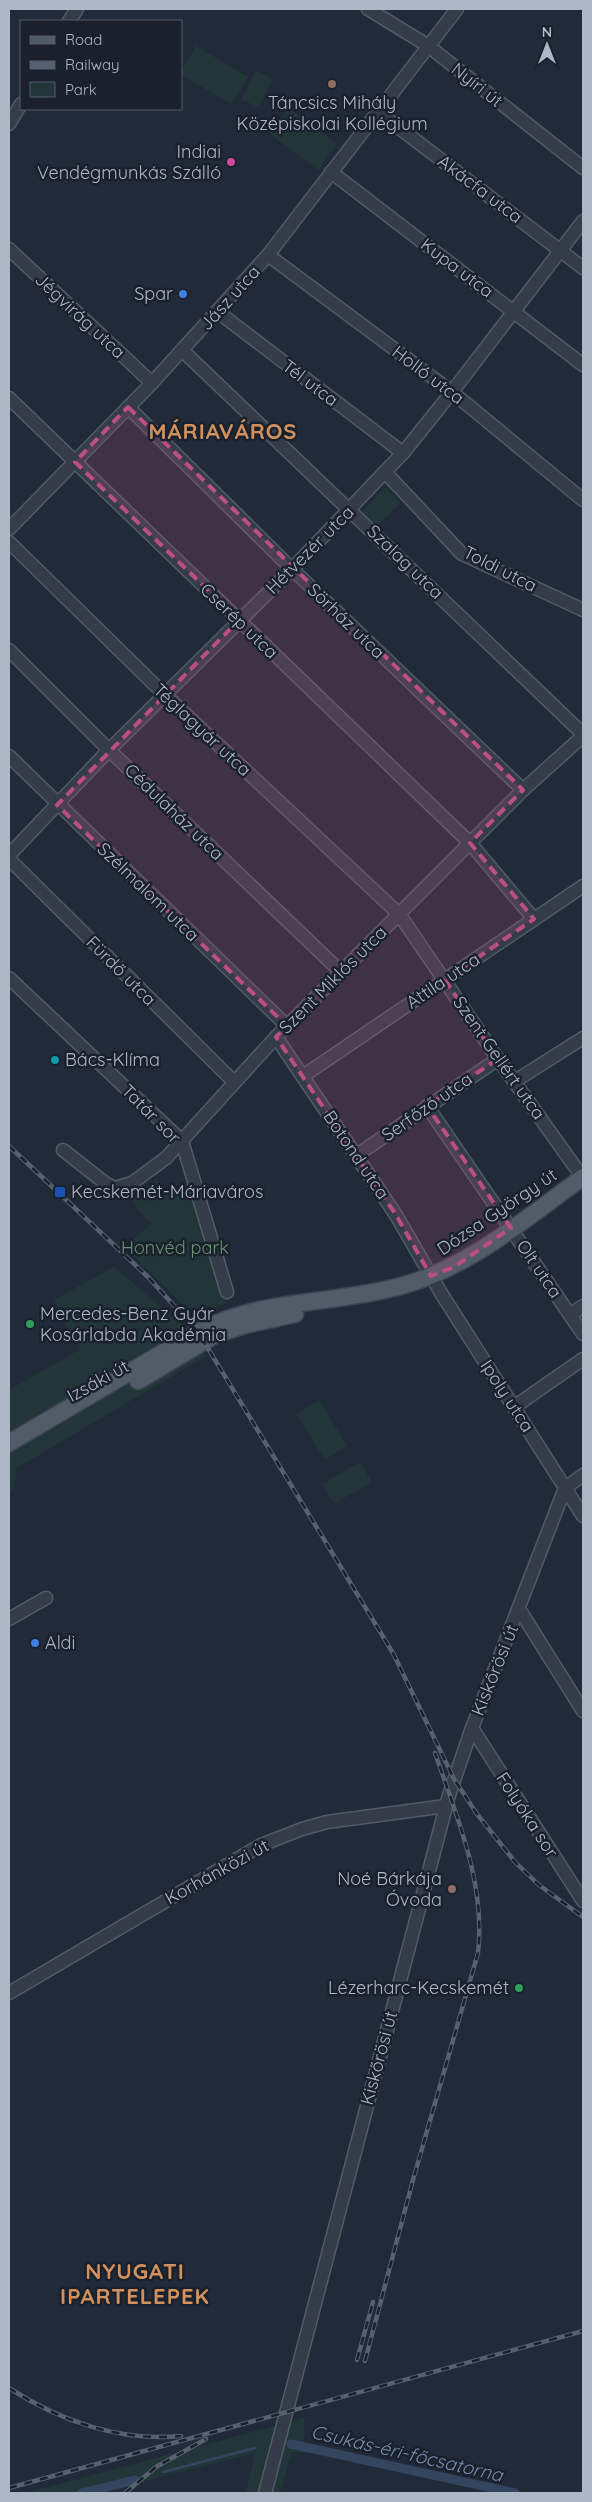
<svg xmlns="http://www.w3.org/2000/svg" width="592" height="2502" font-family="Quicksand,sans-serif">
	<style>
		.green { fill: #223639 }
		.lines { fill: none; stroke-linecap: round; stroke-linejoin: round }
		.stream { stroke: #34455f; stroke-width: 2.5 }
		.canal { stroke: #34455f; stroke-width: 9 }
		.minor-casing { stroke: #515a66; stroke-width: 15 }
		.major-casing { stroke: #3d4552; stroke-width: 19 }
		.minor { stroke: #343c48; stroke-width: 12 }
		.major { stroke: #525b68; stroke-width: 16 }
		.rail-casing { stroke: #56606f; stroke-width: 4.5 }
		.rail { stroke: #1a212d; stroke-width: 2.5; stroke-dasharray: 8; stroke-linecap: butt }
		.marked { fill: #bb5080; fill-opacity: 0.2; stroke: #bb5080; stroke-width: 4; stroke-dasharray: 10 6; stroke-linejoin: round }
		.education-dot { fill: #8d6e63; stroke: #1a212d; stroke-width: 2 }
		.hotel-dot { fill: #d1479c; stroke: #1a212d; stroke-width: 2 }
		.shop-dot { fill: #3f7fe0; stroke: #1a212d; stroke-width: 2 }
		.culture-dot { fill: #0f9aa8; stroke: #1a212d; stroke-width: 2 }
		.transit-dot { fill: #1a4fb4; stroke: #1a212d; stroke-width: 2 }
		.leisure-dot { fill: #2e9e5b; stroke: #1a212d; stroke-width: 2 }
		.labels { text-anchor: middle; stroke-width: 5; stroke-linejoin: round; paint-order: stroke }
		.street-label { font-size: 18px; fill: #aeb7c5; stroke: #1a212d }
		.poi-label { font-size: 18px; fill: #aeb7c5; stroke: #1a212d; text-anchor: end }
		.park-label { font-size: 18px; fill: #669572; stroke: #1a212d }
		.water-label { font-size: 19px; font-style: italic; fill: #768dad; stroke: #1a212d }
		.district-label { font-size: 22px; font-weight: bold; letter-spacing: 1px; fill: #d2915c; stroke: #1a212d }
	</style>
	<rect width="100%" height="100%" fill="#212a38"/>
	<!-- green -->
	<g class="green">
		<path d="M196,46l52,31 -16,27 -51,-29v-4z"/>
		<path d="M256,70l16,9 -14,28 -17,-8z"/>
		<path d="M289,108l48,36 -19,26 -48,-36z"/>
		<path d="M385,488l15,15 -25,25 -15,-14z"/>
		<path d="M157,1179l6,14 26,-10 37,120 -12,5 -7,-2 -1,6 -11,5 -70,-70 26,-23 -28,-32 7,-4 6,6z"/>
		<path d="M114,1267l63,53 29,36 -189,112 -3,20 -5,4v-102l70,-40 -25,-50z"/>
		<path d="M319,1400l28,46 -22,14 -29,-46z"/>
		<path d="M360,1462l12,20 -38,22 -12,-20z"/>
		<path d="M304,2418v35l-12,-1 -12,41h-34l9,-40 -156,40h-73z"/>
	</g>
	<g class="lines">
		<!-- stream -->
		<path class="stream" d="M163,2472l92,-24"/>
		<!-- canal -->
		<g class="canal">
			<path d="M291,2444l224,49"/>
			<path d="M81,2493l54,-13"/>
		</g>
		<!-- minor casing -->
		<g class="minor-casing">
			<g id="minor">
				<path d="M368,9l59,36 156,123"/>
				<path d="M69,21l8,-12"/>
				<path d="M377,111l206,157"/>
				<path d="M9,124l12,-20"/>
				<path d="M331,172l252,193"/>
				<path d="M9,249l143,134"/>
				<path d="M268,255l184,137 131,108"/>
				<path d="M218,312l185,141"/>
				<path d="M183,351l400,383"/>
				<path d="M9,398l461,445 64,76"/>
				<path d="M128,407l164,162 231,221"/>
				<path d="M385,472l77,82 121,56"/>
				<path d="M9,529l143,-146 116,-128 189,-246"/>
				<path d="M9,542l156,153 234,219 99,145 85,119"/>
				<path d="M9,650l100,100 232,222"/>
				<path d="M9,756l278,270"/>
				<path d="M9,855l100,-105 183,-181 111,-116 49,-61 131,-171"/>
				<path d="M9,859l225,223"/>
				<path d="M9,978l173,163 45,151"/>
				<path d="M276,1037l120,178 45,78 142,223"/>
				<path d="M303,1076l280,-190"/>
				<path d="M515,1081l68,-43"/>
				<path d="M427,1106l156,228"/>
				<path d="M63,1150l42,33 10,5 17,-5 34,-25 110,-121 247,-247 60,-54"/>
				<path d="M357,1155l141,-96"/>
				<path d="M570,1315l13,-9"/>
				<path d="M514,1407l69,-48"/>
				<path d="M565,1488l18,-13"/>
				<path d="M519,1609l64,102"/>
				<path d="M9,1619l37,-21"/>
				<path d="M472,1728l111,173"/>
				<path d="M9,1993l252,-148 41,-16 25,-7 119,-16"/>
				<path d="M265,2493l184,-698 23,-67 93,-240"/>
			</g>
		</g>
		<!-- major casing -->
		<g class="major-casing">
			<g id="major">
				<path d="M138,1381l77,-46 30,-10 50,-11"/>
				<path d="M9,1443l189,-111c63,-34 135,-27 203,-46 69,-19 125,-68 182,-109"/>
			</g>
		</g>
		<!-- minor -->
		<use href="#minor" class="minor"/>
		<!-- major -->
		<use href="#major" class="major"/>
		<!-- rail casing -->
		<g class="rail-casing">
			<g id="rail">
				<path d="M9,1146l139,131 50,55 195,321 61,126 23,35 38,48 24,23 44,32"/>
				<path d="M357,2360l16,-58"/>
				<path d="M365,2361l48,-181 65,-227c8,-68 -21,-136 -43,-200"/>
				<path d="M9,2388c51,33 111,54 172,48"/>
				<path d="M9,2488l574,-157"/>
				<path d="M125,2493l31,-26 50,-28"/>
			</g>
		</g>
		<!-- rail -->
		<use href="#rail" class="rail"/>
	</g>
	<!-- marked area -->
	<path class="marked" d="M128,407l395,383 -53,53 64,76 -89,61 53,79 -71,47 84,122 -57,39 -23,9 -35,-61 -120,-178 11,-11 -230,-221 182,-185 -164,-158z"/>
	<!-- markers -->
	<g class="education-dot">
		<circle cx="332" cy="84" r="5"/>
		<circle cx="452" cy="1889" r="5"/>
	</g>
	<circle class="hotel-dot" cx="231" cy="162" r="5"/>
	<g class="shop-dot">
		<circle cx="183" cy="294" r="5"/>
		<circle cx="35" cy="1643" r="5"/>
	</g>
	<circle class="culture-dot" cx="55" cy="1060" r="5"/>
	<rect class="transit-dot" x="54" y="1186" width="12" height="12" rx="2.5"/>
	<g class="leisure-dot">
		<circle cx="30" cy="1324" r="5"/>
		<circle cx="519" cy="1988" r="5"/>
	</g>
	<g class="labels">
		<!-- street labels -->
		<g class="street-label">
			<text transform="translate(477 85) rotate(38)" y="6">Nyíri út</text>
			<text transform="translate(480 189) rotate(37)" y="6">Akácfa utca</text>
			<text transform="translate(457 268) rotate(37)" y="6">Kupa utca</text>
			<text transform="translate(230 298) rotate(-48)" y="6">Jász utca</text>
			<text transform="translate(80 316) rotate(43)" y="6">Jégvirág utca</text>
			<text transform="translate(428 375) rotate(37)" y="6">Holló utca</text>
			<text transform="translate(310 383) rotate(37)" y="6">Tél utca</text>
			<text transform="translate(310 550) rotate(-45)" y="6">Hétvezér utca</text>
			<text transform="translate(405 562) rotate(44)" y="6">Szalag utca</text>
			<text transform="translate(500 569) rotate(27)" y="6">Toldi utca</text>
			<text transform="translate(239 621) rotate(44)" y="6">Cserép utca</text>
			<text transform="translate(346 621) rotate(44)" y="6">Sörház utca</text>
			<text transform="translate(202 730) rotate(43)" y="6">Téglagyár utca</text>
			<text transform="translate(174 812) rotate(44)" y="6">Cédulaház utca</text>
			<text transform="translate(148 892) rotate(44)" y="6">Szélmalom utca</text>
			<text transform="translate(121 971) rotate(45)" y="6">Fürdő utca</text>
			<text transform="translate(333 980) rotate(-45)" y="6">Szent Miklós utca</text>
			<text transform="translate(443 981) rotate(-34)" y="6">Attila utca</text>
			<text transform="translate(499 1058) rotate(55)" y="6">Szent Gellért utca</text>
			<text transform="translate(427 1107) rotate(-35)" y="6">Serfőző utca</text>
			<text transform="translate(151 1114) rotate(45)" y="6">Tatár sor</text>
			<text transform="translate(356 1155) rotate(56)" y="6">Botond utca</text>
			<text transform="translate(497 1212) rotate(-34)" y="6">Dózsa György út</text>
			<text transform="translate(539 1269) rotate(56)" y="6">Olt utca</text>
			<text transform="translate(98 1381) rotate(-29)" y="6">Izsáki út</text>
			<text transform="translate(507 1396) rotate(57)" y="6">Ipoly utca</text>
			<text transform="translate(495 1670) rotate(-68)" y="6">Kiskőrösi út</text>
			<text transform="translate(527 1815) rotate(57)" y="6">Folyóka sor</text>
			<text transform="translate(217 1872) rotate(-29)" y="6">Korhánközi út</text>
			<text transform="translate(379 2058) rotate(-75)" y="6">Kiskőrösi út</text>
		</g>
		<!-- poi labels -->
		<g class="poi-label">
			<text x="332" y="109" text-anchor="middle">Táncsics Mihály<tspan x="332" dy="21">Középiskolai Kollégium</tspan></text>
			<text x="221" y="158">Indiai<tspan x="221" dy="21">Vendégmunkás Szálló</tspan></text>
			<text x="173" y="300">Spar</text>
			<text x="65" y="1066" text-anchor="start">Bács-Klíma</text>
			<text x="71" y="1198" text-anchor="start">Kecskemét-Máriaváros</text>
			<text x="40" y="1320" text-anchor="start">Mercedes-Benz Gyár<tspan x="40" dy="21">Kosárlabda Akadémia</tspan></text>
			<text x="45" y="1649" text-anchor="start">Aldi</text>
			<text x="442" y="1885">Noé Bárkája<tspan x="442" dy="21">Óvoda</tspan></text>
			<text x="509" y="1994">Lézerharc-Kecskemét</text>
		</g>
		<!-- park labels -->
		<g class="park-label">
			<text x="175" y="1254">Honvéd park</text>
		</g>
		<!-- water labels -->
		<g class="water-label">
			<text transform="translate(407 2453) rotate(13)" y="7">Csukás-éri-főcsatorna</text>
		</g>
		<!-- district labels -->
		<g class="district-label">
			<text x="223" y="439">MÁRIAVÁROS</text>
			<text x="135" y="2279">NYUGATI<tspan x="135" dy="25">IPARTELEPEK</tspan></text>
		</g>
	</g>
	<!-- border -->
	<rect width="592" height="2502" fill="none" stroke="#aeb7c5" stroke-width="20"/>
	<!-- legend -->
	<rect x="20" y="20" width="162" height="90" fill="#1a212d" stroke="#555d6a"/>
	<rect x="30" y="36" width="25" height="8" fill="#525b68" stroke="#555d6a"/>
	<text x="65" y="45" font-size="15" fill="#aeb7c5">Road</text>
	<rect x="30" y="61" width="25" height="8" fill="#56606f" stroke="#555d6a"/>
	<text x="65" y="70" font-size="15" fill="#aeb7c5">Railway</text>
	<rect x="30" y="82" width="25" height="15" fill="#223639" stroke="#555d6a"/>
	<text x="65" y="95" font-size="15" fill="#aeb7c5">Park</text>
	<!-- north arrow -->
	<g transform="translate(547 45)" stroke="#1a212d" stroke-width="4" paint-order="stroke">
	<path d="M0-4L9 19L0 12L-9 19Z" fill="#aeb7c5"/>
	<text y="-8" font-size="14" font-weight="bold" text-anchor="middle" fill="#aeb7c5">N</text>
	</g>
</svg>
